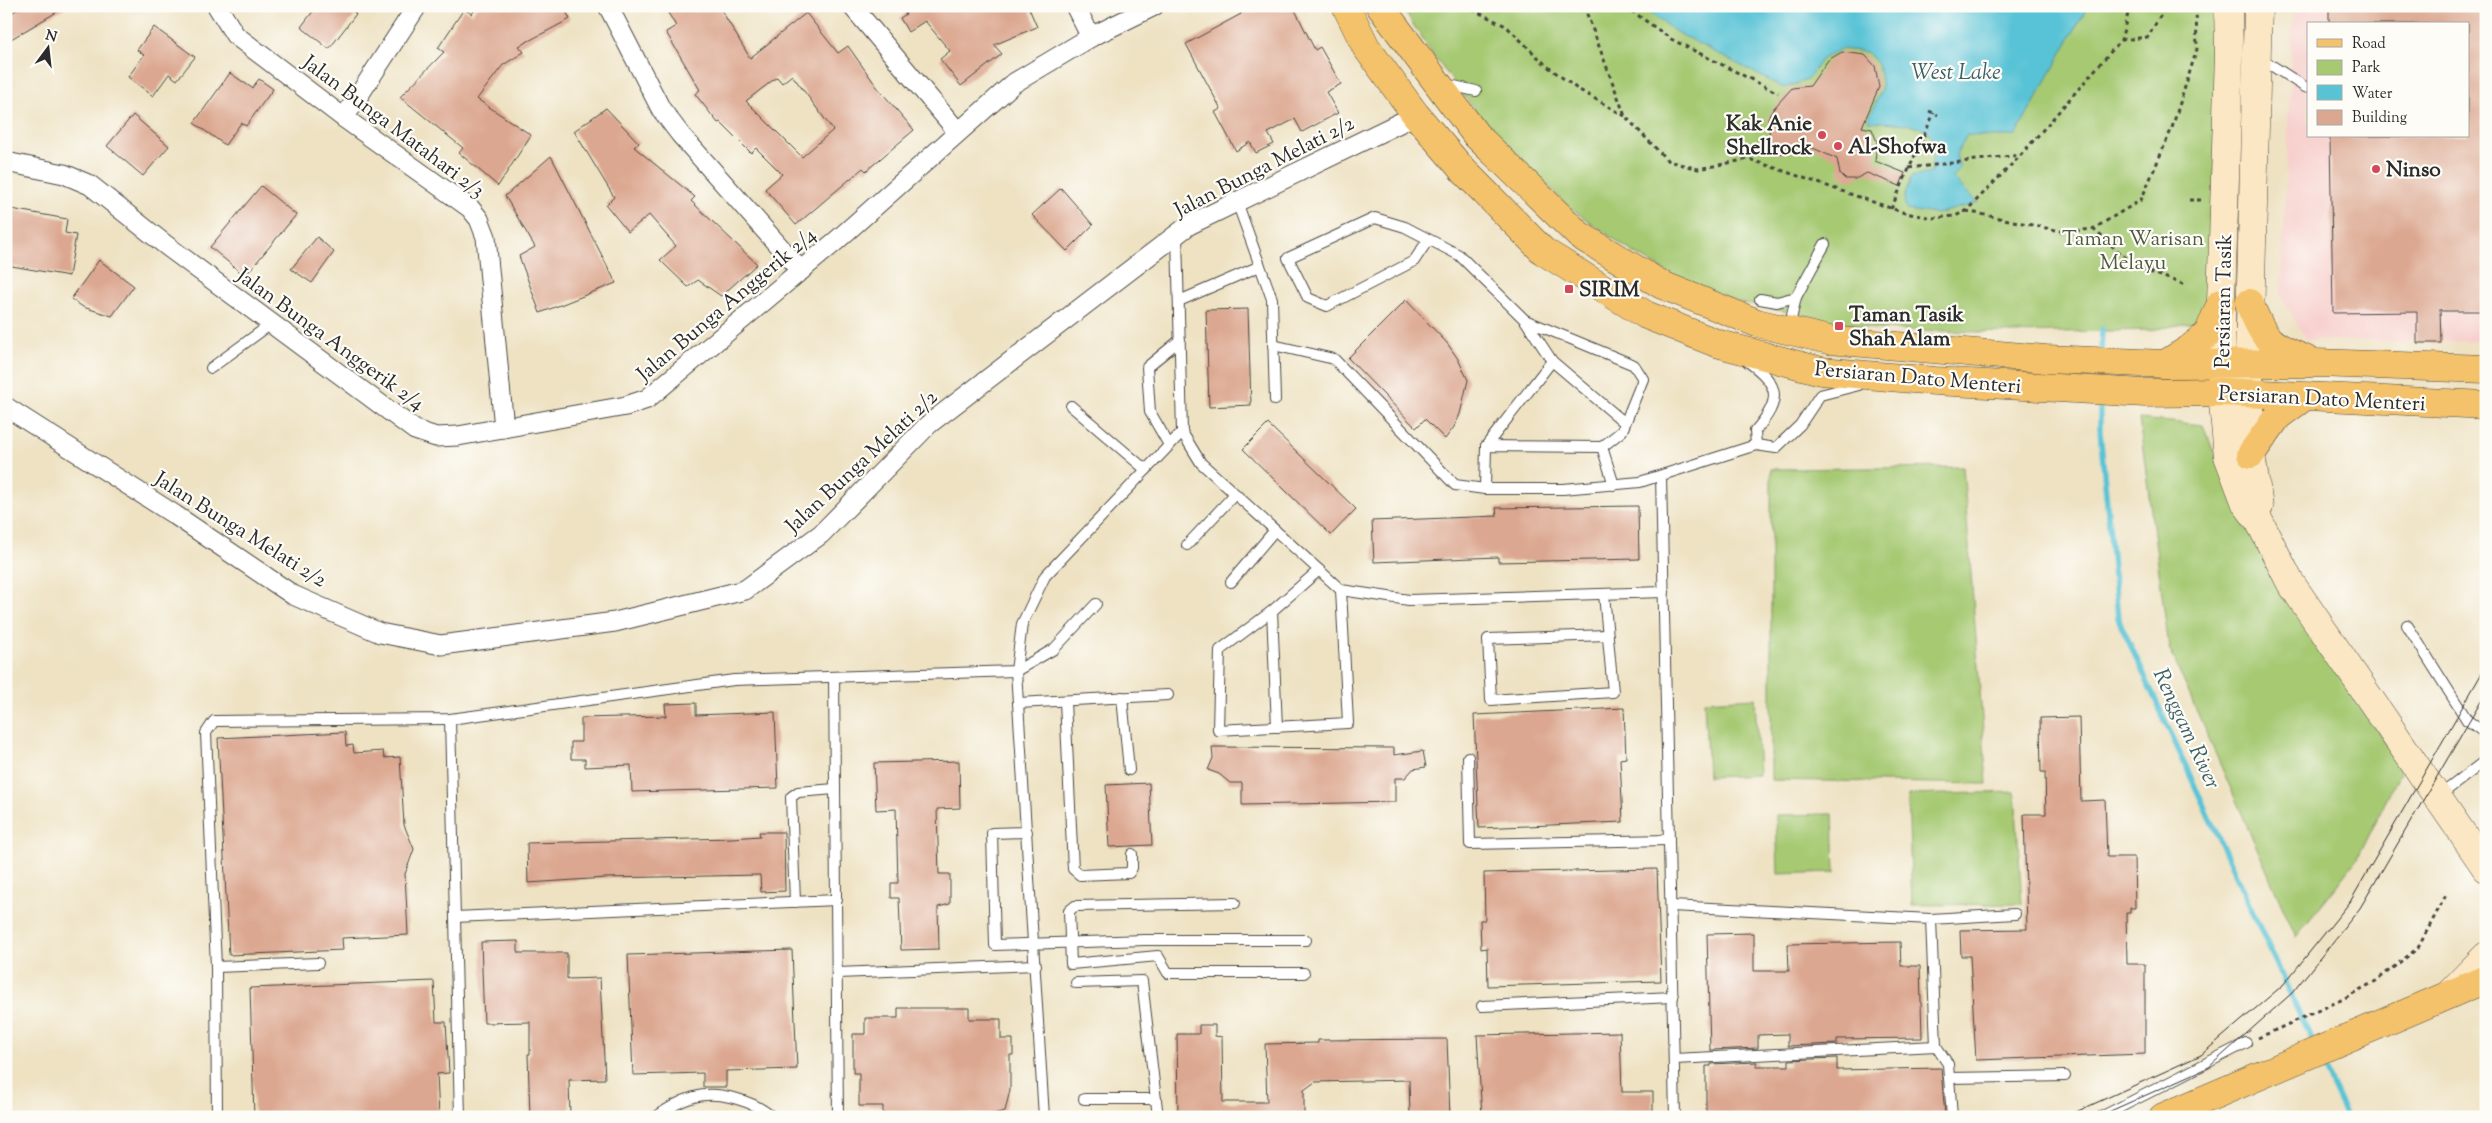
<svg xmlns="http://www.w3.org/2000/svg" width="2492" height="1123" font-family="'Sorts Mill Goudy',serif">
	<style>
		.built { fill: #f7d0cd; fill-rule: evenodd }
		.green { fill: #a6c972; stroke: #687a4e }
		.water { fill: #59c3d6; stroke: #427780 }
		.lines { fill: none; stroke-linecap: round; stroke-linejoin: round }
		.stream { stroke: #59c3d6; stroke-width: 5.5 }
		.building { fill: #dca790; fill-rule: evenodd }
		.service-casing { stroke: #484642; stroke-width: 12 }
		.minor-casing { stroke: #484642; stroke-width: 21 }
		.secondary-casing { stroke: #484642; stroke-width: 29 }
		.primary-casing { stroke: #484642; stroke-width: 29 }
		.motorway-casing { stroke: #484642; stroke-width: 29 }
		.path { stroke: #484642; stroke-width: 3; stroke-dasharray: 4 4; stroke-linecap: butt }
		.service { stroke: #fff; stroke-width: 10 }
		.minor { stroke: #fff; stroke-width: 19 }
		.secondary { stroke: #fbe7c3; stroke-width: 28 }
		.primary { stroke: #f4c26a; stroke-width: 28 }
		.motorway { stroke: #f4c26a; stroke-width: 28 }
		.tram { stroke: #2b2b2b; stroke-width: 1 }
		.poi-dot { fill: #d1495b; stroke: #fdfcf7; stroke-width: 2 }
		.labels { text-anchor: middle; stroke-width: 4.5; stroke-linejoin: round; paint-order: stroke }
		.poi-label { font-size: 21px; font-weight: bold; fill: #2b2b2b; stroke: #fdfcf7; text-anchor: start }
		.street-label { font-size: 21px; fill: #2b2b2b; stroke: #fdfcf7 }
		.park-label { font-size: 21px; fill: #505a40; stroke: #fdfcf7 }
		.water-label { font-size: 22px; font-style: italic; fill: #3b6067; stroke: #fdfcf7 }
	</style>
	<rect width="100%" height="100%" fill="#fdfcf7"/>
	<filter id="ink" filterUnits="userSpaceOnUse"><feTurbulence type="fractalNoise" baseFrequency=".02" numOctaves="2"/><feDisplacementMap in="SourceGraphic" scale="10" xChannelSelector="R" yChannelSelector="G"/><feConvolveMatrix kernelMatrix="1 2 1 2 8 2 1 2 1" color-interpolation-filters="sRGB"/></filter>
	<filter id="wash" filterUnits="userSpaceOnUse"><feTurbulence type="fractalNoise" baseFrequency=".0096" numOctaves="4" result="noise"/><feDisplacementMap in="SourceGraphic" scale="20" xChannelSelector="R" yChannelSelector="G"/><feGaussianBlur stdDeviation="1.12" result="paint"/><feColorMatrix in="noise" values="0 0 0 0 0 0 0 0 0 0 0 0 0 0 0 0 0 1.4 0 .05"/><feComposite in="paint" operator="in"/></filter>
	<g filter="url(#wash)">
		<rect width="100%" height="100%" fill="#eee2c3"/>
		<!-- built -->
		<path class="built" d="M2293,6h193v336l-180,-2 -25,-44zM2308,24h160v112h-160z"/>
		<!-- green -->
		<g class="green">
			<path d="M1401,6h817l-5,270 -8,44 -54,10 -137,3 -138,-4 -139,-27 -67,-28 -39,-23 -61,-43 -91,-93 -44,-57z"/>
			<path d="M2139,419l64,6 39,97 160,246 -44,90 -62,79 -127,-289z"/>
			<path d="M1963,467l24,317 -216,-4v-311z"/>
			<path d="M1755,698l4,77 -51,2 -4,-76z"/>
			<path d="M2015,792l7,112 -110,1 -4,-110z"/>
			<path d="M1833,814l2,58 -57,2 -2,-59z"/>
		</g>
		<!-- water -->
		<path class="water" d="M1640,6h448l-72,129 -20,2 -29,-2 -11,20 4,13 -7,10 25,25 -42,11 -30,-4 -2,-12 7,-21 20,-4 2,-20 8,-2 -14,-21 -21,-6 -38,-3 14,-34 -4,-23 -11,-12 -26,-3 -19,10 -15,21 -23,8 -108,-56z"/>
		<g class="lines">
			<!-- stream -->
			<g class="stream">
				<path d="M2101,355l1,-26"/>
				<path d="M2100,397v34l18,187 195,426"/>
				<path d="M2319,1057l28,60"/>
			</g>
		</g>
		<g id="blocks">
			<!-- building -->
			<g class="building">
				<path d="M23,6h44l-61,36v-26z"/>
				<path d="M317,6h30l9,8 -27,35 -28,-22z"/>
				<path d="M477,6h86l7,13 -51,27 5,6 -21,13 -26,34 54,36 -33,51 -39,-33 4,-5 -63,-51 44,-45 -6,-4 26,-39 8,5z"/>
				<path d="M664,6h55l31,52 56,-45 32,40 10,-7 29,41 37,43 -48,41 -3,-3 -67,57 -31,-36 17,-15 -26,-26 -5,5 -31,-31 -2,1 -23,-29 5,-4 -34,-58 10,-6zM792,75l41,55 -31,27 -56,-56 31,-24 5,6z"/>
				<path d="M901,6h127l9,21 -43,18 8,9 -41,32 -21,-27 10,-8 -25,-30 -17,11 -8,-14 6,-4z"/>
				<path d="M1237,6h56l22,44 5,-3 21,37 -15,8 12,21 -36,19 -7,-13 -27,14 6,11 -18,9 -6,-11 -14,9 -21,-39 6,-3 -35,-65 55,-30z"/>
				<path d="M2329,6h157v305h-44l-2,-2 1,34h-24v-31l-84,1 -3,-177h138v-112h-139z"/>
				<path d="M154,27l41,30 -18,23 -8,-6 -16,22 -25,-19 16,-22 -7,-5z"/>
				<path d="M1842,52l23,3 10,11 4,21 -17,40 10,2 5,13 -2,19 30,12 -5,13 -33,-13 -12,6h-10l-5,-5 -3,-15 -35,-16 -9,7 -17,5 -6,-14 -2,-23 6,-10 18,-20 18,-2 18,-26z"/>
				<path d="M230,73l22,15 7,-9 14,10 -27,37 -5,-3 -16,22 -31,-22z"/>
				<path d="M606,108l33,35 -5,4 61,50 -4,4 66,63 -36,32 -23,-16 -10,7 -28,-27 16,-14 -27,-31 -21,17 -22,-27 8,-8 -40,-66z"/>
				<path d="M133,115l36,31 -26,30 -36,-30z"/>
				<path d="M551,156l65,127 -76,30 -21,-57 16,-9 -30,-51z"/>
				<path d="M261,186l35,29 -51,61 -35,-29z"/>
				<path d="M1061,188l32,37 -26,26 -35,-36z"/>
				<path d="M6,208l61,11 -2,14 11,2 -7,41 -63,-11z"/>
				<path d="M317,237l17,15 -22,31 -21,-14z"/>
				<path d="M99,260l35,26 -22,30 -29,-9 -12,-8z"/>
				<path d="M1406,300l41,43 11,16 10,21 -8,34 -6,13 -9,12 -20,-20 -9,9 -68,-70z"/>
				<path d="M1248,309l3,96 -42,2 -3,-97z"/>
				<path d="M1268,424l88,85 -25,26 -88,-86z"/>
				<path d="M1638,506l1,53 -141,3v-5l-124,5 -2,-41 125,-5 -1,-8z"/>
				<path d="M696,703v12l79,-3 3,76 -146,4 -1,-27 -46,2v-8h-14v-17h10v-24l85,-2 -1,-12z"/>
				<path d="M1624,708l2,50 -6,1 3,63 -144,6 -5,-113z"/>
				<path d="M2079,717l2,84 24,-1 2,57h27l1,51h-5v5h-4l1,51h18v90l-169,6 -6,-104h-9l-1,-26 67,-1 -3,-115h22l-1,-42h-4l-1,-54z"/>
				<path d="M345,732l1,14 7,-1 1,8 29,-2 1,7 16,-1 4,68 10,24 -9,25 3,61 -66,3 1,12 -114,5 -11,-217z"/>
				<path d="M1212,747l182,1v7l29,-4 3,16 -13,2 -8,9h-10v24l-153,3v-22h-12l-11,-9 -11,-4 5,-12z"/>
				<path d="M959,761l1,47 -23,1 2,65h11v30l-12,3 1,42 -38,1 -2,-52h-8v-15h7l-2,-74 -20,1 -2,-47z"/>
				<path d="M1149,783l3,62 -43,2 -3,-62z"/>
				<path d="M759,832h25l1,59 -24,1 -1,-17 -154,3 -78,5 -1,-40 205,-5 28,-2z"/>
				<path d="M1657,869l4,112 -173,5 -1,-38 -6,1 -1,-29h5l-1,-47z"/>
				<path d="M1754,933v38h35l-1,-27 112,-2 1,24h19l2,72 -85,1v5l-49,2v-12l-30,1v13l-48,2 -3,-116z"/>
				<path d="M518,941v12h49v26l33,-1 5,101 -36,1 1,37h-40l-2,-63h2v-32l-46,1 -3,-81z"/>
				<path d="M792,950l5,119 -71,2v16h-23v-14l-70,2 -5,-120z"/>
				<path d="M434,981l2,41h10l3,51 -12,1 2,43h-185l-4,-129z"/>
				<path d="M898,1008h71v11h32v20h12v16h-3v35l-5,21 -16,4 -25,-1v3h-81v-11h-24v-33h-6v-39h12v-16h33z"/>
				<path d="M1199,1025h16v11l7,1 1,65h44l-2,-58 53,-1v-3l129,-1 3,78h-40l-1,-37 -94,2 -11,8v27h-126l-1,-83h22z"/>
				<path d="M1620,1032l2,60h31v25h-171l-5,-82z"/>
				<path d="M1837,1058v12l104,-2 4,49h-239v-51h5v-2l46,-2v4h32v-6z"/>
			</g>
		</g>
	</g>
	<g filter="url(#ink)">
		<use href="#blocks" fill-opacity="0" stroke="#484642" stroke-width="1"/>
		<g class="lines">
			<!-- service casing -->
			<g class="service-casing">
				<g id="service">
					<path d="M2260,58l45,29"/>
					<path d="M1445,84l31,7"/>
					<path d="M1237,202l35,97 3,101"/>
					<path d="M1428,240l-14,21 -87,45 -19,-8 -20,-40 87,-40 30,9 54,28 66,65 27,41 73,62"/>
					<path d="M1760,299l17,3 19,-5"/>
					<path d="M1179,301l81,-35"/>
					<path d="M1525,320l109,45 9,14 -21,52 -20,16 -116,-1 -1,43h78l77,-7 116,-37 20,3 24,-23 20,-30 39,-10"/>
					<path d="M1789,329l7,-32 29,-53"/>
					<path d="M1273,345l61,14 121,126 30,4"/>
					<path d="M1747,361c34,24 35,39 8,70l1,14"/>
					<path d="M211,368l60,-44"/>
					<path d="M1071,406l75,64"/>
					<path d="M1182,432l19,31 140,127 68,10 255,-8"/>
					<path d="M1169,445l-19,-33 -3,-45 33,-27"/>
					<path d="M1486,446l66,-85"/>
					<path d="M1602,447l12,38"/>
					<path d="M1661,476l14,641"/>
					<path d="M1187,545l48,-51"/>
					<path d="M1319,570l-47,41 -52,39 -2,80 130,-7 -7,-133"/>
					<path d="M1231,582l44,-52"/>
					<path d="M1604,594l9,98 -122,8 -3,-61 120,-4"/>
					<path d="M1272,611l5,116"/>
					<path d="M2407,625l60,95 19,14"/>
					<path d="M834,677l4,440"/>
					<path d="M1122,697l7,73"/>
					<path d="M1065,701l8,168 7,6 49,-2 3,-5v-14"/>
					<path d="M1018,703l150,-8"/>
					<path d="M450,719l10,398"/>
					<path d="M1468,757l2,87 199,-4"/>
					<path d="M2439,796l47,-36"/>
					<path d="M1027,832l-35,1 3,112 150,-5h161"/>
					<path d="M795,902l-4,-105 7,-5 37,-3"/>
					<path d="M1235,903l-160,3 -6,5 2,53 87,-8 10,17h136"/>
					<path d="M1671,906l260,13 5,127 12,18 4,53"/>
					<path d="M455,917l382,-17"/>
					<path d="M1931,919l84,-5"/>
					<path d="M216,967l102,-4"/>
					<path d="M838,973l198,-8"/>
					<path d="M1076,983l66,-2 16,136"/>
					<path d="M1482,1006l191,-9"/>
					<path d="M1674,1059l262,-13"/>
					<path d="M1949,1078l116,-2"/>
					<path d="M1084,1099h72"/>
					<path d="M217,1117l-1,-150 -10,-234 8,-12 236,-2 284,-39 282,-9 6,-47 23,-48 137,-144 -5,-197"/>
					<path d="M656,1117c12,-9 24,-16 38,-20 24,-7 60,4 78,20"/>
					<path d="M1044,1117l-28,-446 38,-22 42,-45"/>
					<path d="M2101,1117l145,-74"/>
				</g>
			</g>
			<!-- minor casing -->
			<g class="minor-casing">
				<g id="minor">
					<path d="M217,6l18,29 109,83 126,90 9,11 7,18 18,191"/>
					<path d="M608,6l53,103 19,25 121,137"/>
					<path d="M852,6l106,126"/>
					<path d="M1075,6l16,31"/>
					<path d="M344,118l73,-112"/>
					<path d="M6,162l58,12 26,11 77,61 248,184 21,7 22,-1 168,-30 21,-7 189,-158 178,-158 77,-46 63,-31"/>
					<path d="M6,407l169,108 118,80 87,38 61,12 174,-23 130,-32 76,-56 108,-110 260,-199 227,-110"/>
				</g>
			</g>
			<!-- secondary casing -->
			<g class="secondary-casing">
				<g id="secondary">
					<path d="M2228,6l1,47 -8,250 1,89 6,64 18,48 13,17 31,61 196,286"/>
					<path d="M2258,6l-9,357 2,91 8,53"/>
					<path d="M2450,993l36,-37"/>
				</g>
			</g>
			<!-- primary casing -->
			<g class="primary-casing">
				<g id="primary">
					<path d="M1346,6l20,41 50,68 46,54 81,82 103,64 70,28 105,28 114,10 210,12 77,-1 264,13"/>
					<path d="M1380,6l96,129 103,100 83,50 95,38 72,17 217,19 119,5 151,-1 170,6"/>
					<path d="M2249,303c17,38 17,40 56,56"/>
					<path d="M2165,364l23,-14 20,-16 13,-31"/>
					<path d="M2251,454l27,-38 26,-19"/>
				</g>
			</g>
			<!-- motorway casing -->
			<g class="motorway-casing">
				<path id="motorway" d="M2163,1117l323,-138"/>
			</g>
			<!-- path -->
			<g class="path">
				<path d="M1465,6l41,20 41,40 29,22 49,28"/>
				<path d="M1584,6l41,110 43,45 30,8 51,-10 156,54 28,5 22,-2 11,-5 55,-56 100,-115 9,-34"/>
				<path d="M1625,6l46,33 107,54"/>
				<path d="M2121,40l27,-3 18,-31"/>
				<path d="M1929,111l9,4"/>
				<path d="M1909,168l111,-13"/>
				<path d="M2189,200h12"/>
				<path d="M1891,209l43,-96"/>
				<path d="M1966,211l99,21 28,-3 48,-29 31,-72 25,-79 -1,-43"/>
				<path d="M2093,229l43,38 47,17"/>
				<path d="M2258,1038l81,-37 37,-20 42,-33 29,-55"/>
			</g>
			<!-- service -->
			<use href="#service" class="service"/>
			<!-- minor -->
			<use href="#minor" class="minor"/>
			<!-- secondary -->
			<use href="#secondary" class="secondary"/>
			<!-- primary -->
			<use href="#primary" class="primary"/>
			<!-- motorway -->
			<use href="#motorway" class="motorway"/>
			<!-- tram -->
			<g class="tram">
				<path d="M2065,1117l136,-62 82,-70 67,-83 136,-236"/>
				<path d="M2097,1117l112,-50 83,-74 68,-85 126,-215"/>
			</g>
		</g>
	</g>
	<!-- markers -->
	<g class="poi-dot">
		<circle cx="1822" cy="135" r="5"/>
		<circle cx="1838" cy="146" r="5"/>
		<circle cx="2376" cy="169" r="5"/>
		<rect x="1564" y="284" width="10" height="10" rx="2.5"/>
		<rect x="1834" y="321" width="10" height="10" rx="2.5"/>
	</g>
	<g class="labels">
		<!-- poi labels -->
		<g class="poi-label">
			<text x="1812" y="130" text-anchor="end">Kak Anie<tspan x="1812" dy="24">Shellrock</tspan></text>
			<text x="1848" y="153">Al-Shofwa</text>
			<text x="2386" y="176">Ninso</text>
			<text x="1579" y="296">SIRIM</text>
			<text x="1849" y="321">Taman Tasik<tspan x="1849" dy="24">Shah Alam</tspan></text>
		</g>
		<!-- street labels -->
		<g class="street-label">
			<text transform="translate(394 126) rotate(37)" y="7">Jalan Bunga Matahari 2/3</text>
			<text transform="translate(1264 166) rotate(-27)" y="7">Jalan Bunga Melati 2/2</text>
			<text transform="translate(2223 301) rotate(-89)" y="7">Persiaran Tasik</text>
			<text transform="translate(726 304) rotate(-40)" y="7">Jalan Bunga Anggerik 2/4</text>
			<text transform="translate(331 339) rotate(36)" y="7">Jalan Bunga Anggerik 2/4</text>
			<text transform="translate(1918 377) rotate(5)" y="7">Persiaran Dato Menteri</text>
			<text transform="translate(2322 398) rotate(3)" y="7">Persiaran Dato Menteri</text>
			<text transform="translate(861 461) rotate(-43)" y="7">Jalan Bunga Melati 2/2</text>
			<text transform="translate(241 529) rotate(32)" y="7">Jalan Bunga Melati 2/2</text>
		</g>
		<!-- park labels -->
		<g class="park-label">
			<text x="2133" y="245">Taman Warisan<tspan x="2133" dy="24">Melayu</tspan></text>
		</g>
		<!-- water labels -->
		<g class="water-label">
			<text x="1956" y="79">West Lake</text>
			<text transform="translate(2188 728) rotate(65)" y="8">Renggam River</text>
		</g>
	</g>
	<!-- margin -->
	<rect width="2492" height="1123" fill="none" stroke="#fdfcf7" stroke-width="25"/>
	<!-- legend -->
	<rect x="2307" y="22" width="162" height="115" fill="#fdfcf7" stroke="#a9a8a5"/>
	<rect x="2317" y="39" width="25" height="8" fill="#f4c26a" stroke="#a9a8a5"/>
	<text x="2352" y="48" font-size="15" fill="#2b2b2b">Road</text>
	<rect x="2317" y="60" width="25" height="15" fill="#a6c972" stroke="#a9a8a5"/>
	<text x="2352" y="72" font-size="15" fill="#2b2b2b">Park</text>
	<rect x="2317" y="85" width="25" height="15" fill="#59c3d6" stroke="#a9a8a5"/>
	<text x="2352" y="98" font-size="15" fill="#2b2b2b">Water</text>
	<rect x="2317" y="110" width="25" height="15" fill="#dca790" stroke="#a9a8a5"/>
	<text x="2352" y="122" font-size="15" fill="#2b2b2b">Building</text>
	<!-- north arrow -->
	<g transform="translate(48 48) rotate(15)" stroke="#fdfcf7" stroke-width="4" paint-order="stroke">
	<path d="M0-4L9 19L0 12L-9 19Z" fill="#2b2b2b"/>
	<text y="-8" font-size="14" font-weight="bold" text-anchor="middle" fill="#2b2b2b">N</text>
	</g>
</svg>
